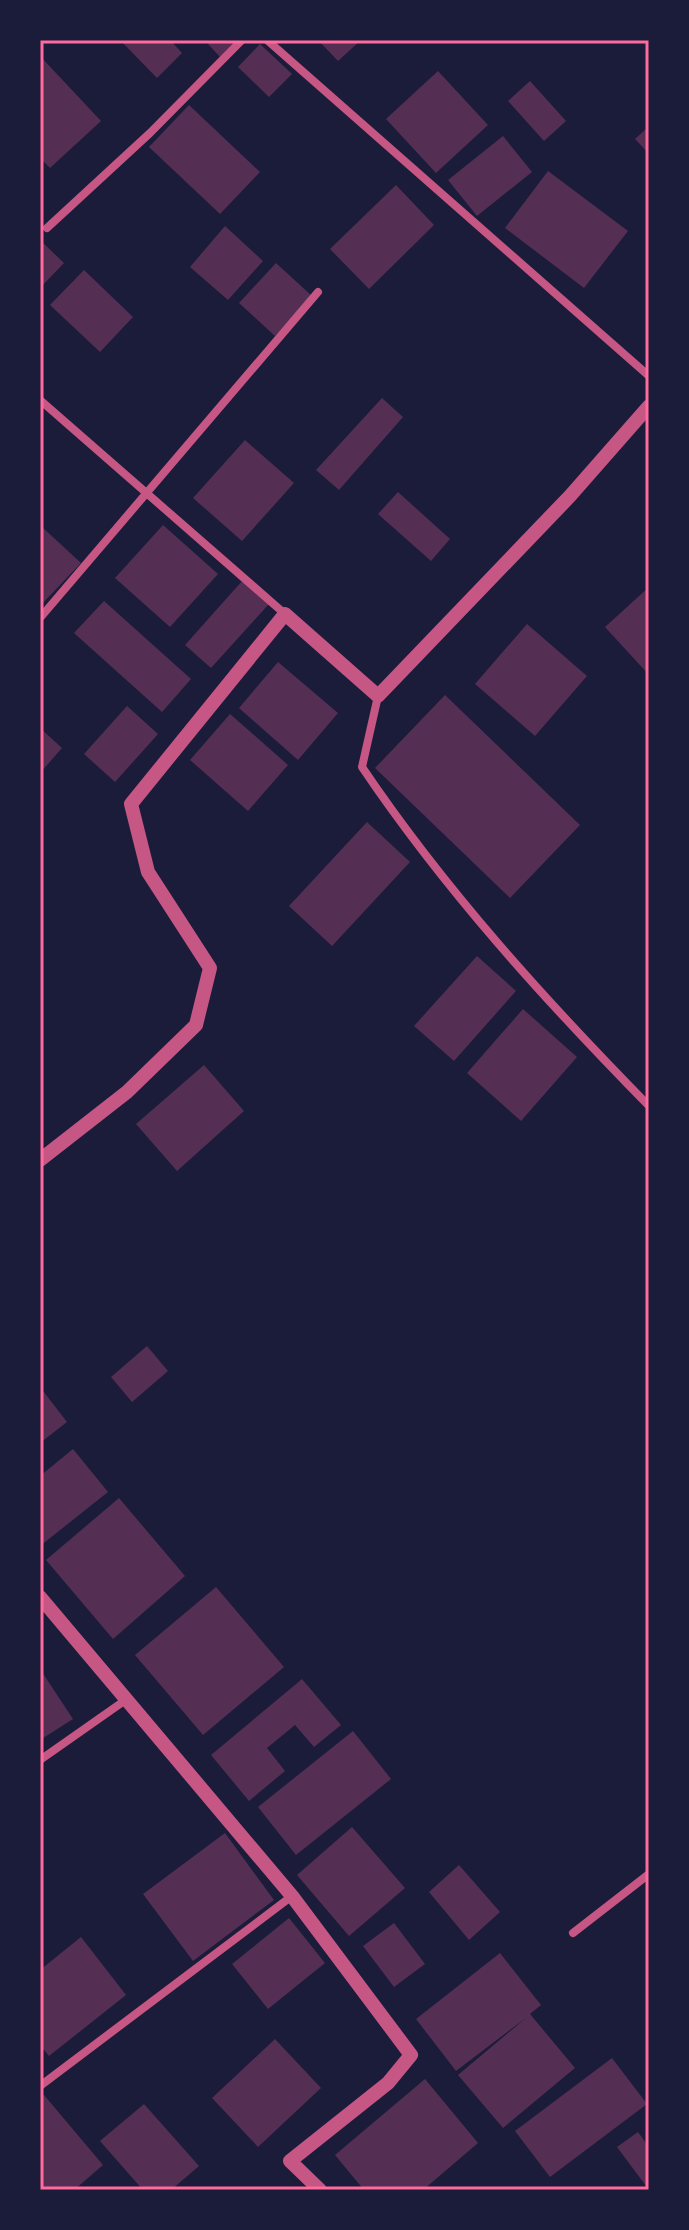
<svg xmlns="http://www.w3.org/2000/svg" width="689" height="2230" font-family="Ubuntu,sans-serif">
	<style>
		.building { fill: #542f53 }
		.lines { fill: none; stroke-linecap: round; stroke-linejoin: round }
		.minor { stroke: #c65784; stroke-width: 8 }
		.tertiary { stroke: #c65784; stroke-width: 14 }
		.neatline { fill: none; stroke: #ff6b9d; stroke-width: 3 }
	</style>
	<rect width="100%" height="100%" fill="#1b1b3a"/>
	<!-- building -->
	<g class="building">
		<path d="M120,40h50l12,13 -25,25z"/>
		<path d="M212,40h25l-17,17 -12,-13z"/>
		<path d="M318,40h43l-23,21z"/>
		<path d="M260,44l32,30 -23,23 -31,-30z"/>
		<path d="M40,56l61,65 -51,47 -10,-10z"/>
		<path d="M438,71l50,54 -52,48 -50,-54z"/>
		<path d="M530,81l36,40 -22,20 -36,-40z"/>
		<path d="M189,105l71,67 -40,42 -71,-67z"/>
		<path d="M649,126v28l-14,-15z"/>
		<path d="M503,136l29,36 -55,44 -29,-36z"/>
		<path d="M548,171l80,60 -44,57 -79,-60z"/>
		<path d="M396,185l38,40 -65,64 -39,-40z"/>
		<path d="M225,226l38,35 -35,39 -38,-33z"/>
		<path d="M40,240l24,23 -24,25z"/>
		<path d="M276,263l36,33 -37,40 -36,-33z"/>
		<path d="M84,270l49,47 -33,35 -50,-47z"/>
		<path d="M382,398l21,19 -64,73 -23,-20z"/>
		<path d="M245,440l49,43 -52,58 -49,-43z"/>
		<path d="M398,492l52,47 -19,22 -53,-47z"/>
		<path d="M163,525l55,49 -48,53 -55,-49z"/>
		<path d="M42,527l39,36 -41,43v-76z"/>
		<path d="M243,580l26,24 -58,64 -26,-23z"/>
		<path d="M649,587v88l-44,-48z"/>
		<path d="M104,601l87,78 -29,33 -88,-79z"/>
		<path d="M527,624l60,52 -52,60 -60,-52z"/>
		<path d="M278,662l60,51 -40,47 -59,-52z"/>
		<path d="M445,695l135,130 -70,73 -135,-130z"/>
		<path d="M127,706l31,28 -43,48 -31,-28z"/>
		<path d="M230,714l58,51 -40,46 -58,-51z"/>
		<path d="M40,728l22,20 -22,25z"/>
		<path d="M367,822l43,40 -78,84 -43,-40z"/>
		<path d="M477,956l39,35 -62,70 -40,-35z"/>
		<path d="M523,1009l54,48 -56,64 -54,-48z"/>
		<path d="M204,1065l40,46 -67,60 -41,-47z"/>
		<path d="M147,1346l21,25 -36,31 -21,-25z"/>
		<path d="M40,1387l27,35 -27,21z"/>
		<path d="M73,1449l35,43 -68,54v-70z"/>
		<path d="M119,1498l66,78 -72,63 -67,-79z"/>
		<path d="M216,1587l68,80 -81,68 -68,-80z"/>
		<path d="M40,1669l33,50 -33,21z"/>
		<path d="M302,1679l39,46 -27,22 -19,-22 -28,23 18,23 -36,30 -38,-46z"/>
		<path d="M353,1731l38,48 -95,76 -38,-48z"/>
		<path d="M352,1827l53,61 -56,48 -52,-61z"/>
		<path d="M225,1833l49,67 -81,61 -50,-67z"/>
		<path d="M459,1865l41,47 -31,28 -40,-48z"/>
		<path d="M289,1918l36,45 -57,46 -36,-45z"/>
		<path d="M394,1923l31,41 -31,23 -31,-41z"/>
		<path d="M81,1937l45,58 -77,61 -9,-11v-75z"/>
		<path d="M500,1953l41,52 -11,9 45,54 -72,60 -45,-53 69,-58 -71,54 -40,-52z"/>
		<path d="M275,2039l46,49 -63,59 -46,-49z"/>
		<path d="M612,2058l35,46 -97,73 -35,-46z"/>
		<path d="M425,2079l53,64 -55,47h-59l-29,-35z"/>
		<path d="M44,2095l59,70 -29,25h-34v-92z"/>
		<path d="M144,2104l55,62 -28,24h-28l-43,-49z"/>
		<path d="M638,2132l11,15v43l-32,-43z"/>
	</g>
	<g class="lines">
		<!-- minor -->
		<g class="minor">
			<path d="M267,40l382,336"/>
			<path d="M47,228l103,-95 92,-93"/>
			<path d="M40,400l245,214"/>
			<path d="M40,618l278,-326"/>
			<path d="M378,696l-16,71c83,123 183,233 287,339"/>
			<path d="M40,1760l87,-61"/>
			<path d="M573,1933l76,-59"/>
			<path d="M40,2086l252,-190"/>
		</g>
		<!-- tertiary -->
		<g class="tertiary">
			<path d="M40,1160l87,-68 69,-67 14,-57 -62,-96 -17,-68 154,-190 93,82 192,-200 79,-90"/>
			<path d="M40,1597l252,299 119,159 -23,28 -98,78 30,29"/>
		</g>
	</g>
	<!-- border -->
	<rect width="689" height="2230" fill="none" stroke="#1b1b3a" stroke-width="84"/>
	<rect x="42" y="42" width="605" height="2146" class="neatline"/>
</svg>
